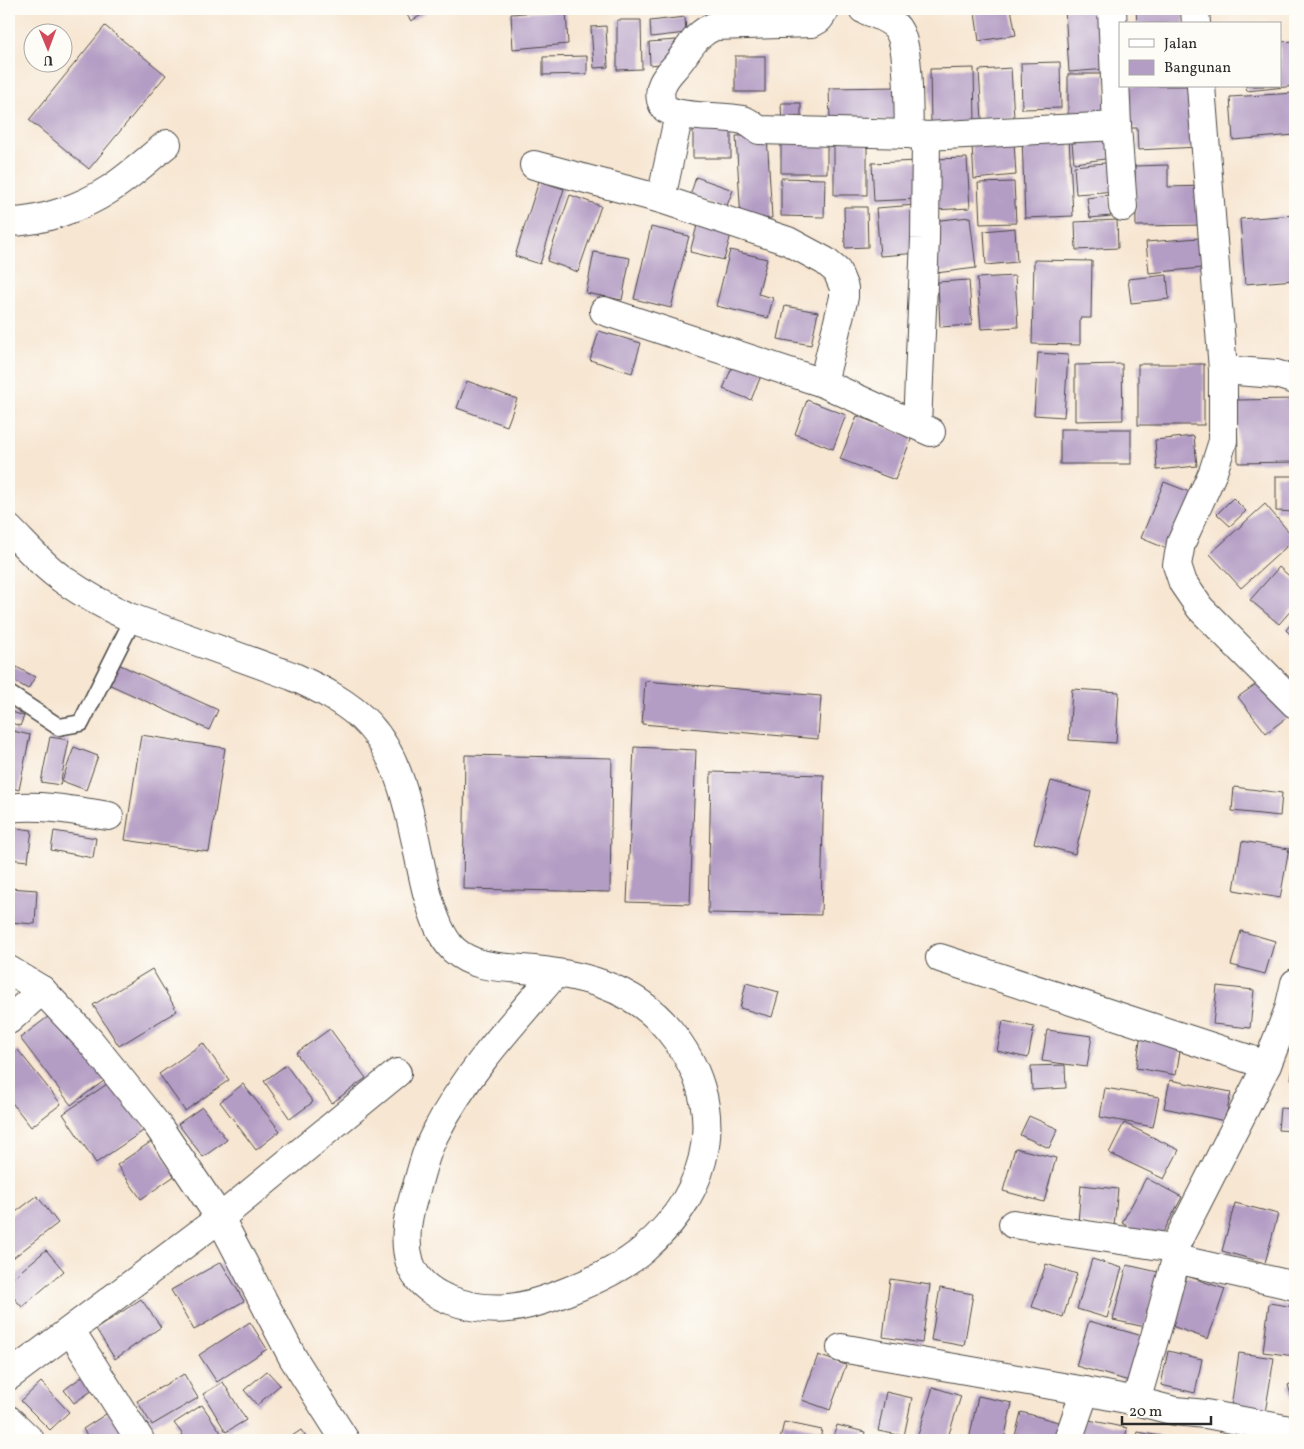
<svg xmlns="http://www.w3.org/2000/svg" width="1304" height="1449" font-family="Vollkorn,serif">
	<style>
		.building { fill: #b49dc4 }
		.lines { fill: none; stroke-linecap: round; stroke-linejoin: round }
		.lane-casing { stroke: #4a4744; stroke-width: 19 }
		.street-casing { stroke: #4a4744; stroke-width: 30 }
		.lane { stroke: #fff; stroke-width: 16 }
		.street { stroke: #fff; stroke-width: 28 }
	</style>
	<rect width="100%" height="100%" fill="#fdfcf7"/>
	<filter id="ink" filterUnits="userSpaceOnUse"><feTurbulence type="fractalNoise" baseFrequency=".02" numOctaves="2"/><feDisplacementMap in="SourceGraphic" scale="10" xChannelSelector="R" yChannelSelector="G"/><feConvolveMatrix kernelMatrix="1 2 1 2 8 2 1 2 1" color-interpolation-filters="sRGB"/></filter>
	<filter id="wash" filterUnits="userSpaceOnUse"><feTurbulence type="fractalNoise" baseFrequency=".0096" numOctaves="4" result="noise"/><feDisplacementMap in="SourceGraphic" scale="20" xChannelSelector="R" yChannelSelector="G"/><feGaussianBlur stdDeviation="1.12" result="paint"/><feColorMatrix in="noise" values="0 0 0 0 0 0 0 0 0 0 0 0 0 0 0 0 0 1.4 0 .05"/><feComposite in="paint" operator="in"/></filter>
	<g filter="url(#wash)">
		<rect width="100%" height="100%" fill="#f7e6d2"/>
		<g id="blocks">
			<!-- building -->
			<g class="building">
				<path d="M403,9h29l-21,12z"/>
				<path d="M995,9h16l5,26 -37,6 -4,-28z"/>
				<path d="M1065,9h40l3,60 -39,3z"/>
				<path d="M1136,9h47l1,15h-47z"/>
				<path d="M566,10l2,34 -55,5 -2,-35z"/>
				<path d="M685,17l1,16 -35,4 -1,-16z"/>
				<path d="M617,20h24l1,49 -25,1z"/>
				<path d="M105,26l61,49 -77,94 -60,-49z"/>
				<path d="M606,26l2,41 -14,1 -3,-41z"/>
				<path d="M676,40l2,22 -28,3 -1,-23z"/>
				<path d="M1295,41v45l-48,5 -1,-5h34v-44z"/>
				<path d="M587,56v18l-44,1v-18z"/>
				<rect x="735" y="56" width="30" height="36"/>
				<path d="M1060,62l1,46 -39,1 -1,-46z"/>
				<path d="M974,68l1,56h-44l-1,-55z"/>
				<path d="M1011,68l3,50 -32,2 -3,-50z"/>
				<rect x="1068" y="74" width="37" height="48"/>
				<path d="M1119,86h76l4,61 -61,3 -1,-22h-15z"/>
				<path d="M899,87v33l-69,1 -1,-33z"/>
				<path d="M1295,93v42l-62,5 -3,-43z"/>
				<path d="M781,103h20v24h-19z"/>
				<path d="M731,125v33h-38v-32z"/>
				<path d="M767,135l5,83 -31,2 -5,-84z"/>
				<path d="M1069,136l4,80 -48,2 -3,-80z"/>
				<path d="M781,138l46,1v34h-46z"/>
				<path d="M1111,138l2,20 -39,5 -2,-20z"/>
				<path d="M867,139v56h-33v-55z"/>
				<path d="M1014,142l2,33 -42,4 -2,-34z"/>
				<path d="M967,158l3,50 -36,2 -3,-51z"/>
				<path d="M918,161l1,38 -45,2 -2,-38z"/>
				<path d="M1114,162l2,29 -40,3 -2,-28z"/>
				<path d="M1168,165v22l39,-1v39l-71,1 -1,-60z"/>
				<path d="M696,177l37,13 -7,18 -36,-12z"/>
				<path d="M781,178l44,1 -1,38 -43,-1z"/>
				<path d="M539,181l25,8 -24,75 -25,-8z"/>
				<path d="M1014,182l2,41 -36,1 -2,-41z"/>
				<path d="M570,195l31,11 -23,66 -31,-11z"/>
				<path d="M1109,195l2,21 -21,2 -3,-20z"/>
				<path d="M916,205l3,48 -39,3 -4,-48z"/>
				<path d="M844,207h23l1,40 -23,1z"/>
				<path d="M1295,215v65l-50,4 -5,-65z"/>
				<path d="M970,217l6,51 -40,5 -5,-52z"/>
				<path d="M699,218l34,9 -9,33 -34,-8z"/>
				<path d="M1117,220l1,28 -42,2 -1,-28z"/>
				<path d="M651,227l38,9 -18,72 -37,-9z"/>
				<path d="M1015,228l2,34 -31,3 -2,-34z"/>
				<path d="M1199,238l3,30 -53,5 -3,-31z"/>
				<path d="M730,250l37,9 -9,35 15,4 -5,20 -52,-12z"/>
				<path d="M594,252l36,6 -8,42 -36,-7z"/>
				<path d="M1034,260l58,1 -1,57h-11v27l-48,-1z"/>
				<path d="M1167,275l2,24 -38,4 -3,-24z"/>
				<path d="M1015,276l3,51 -37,2 -4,-51z"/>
				<path d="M969,280l3,45 -32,2 -2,-45z"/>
				<path d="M785,306l33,6 -7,33 -33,-6z"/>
				<path d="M599,331l42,12 -9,30 -42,-13z"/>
				<path d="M1038,353l30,2 -4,62 -30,-2z"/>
				<path d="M735,360l28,11 -12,29 -28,-11z"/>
				<path d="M1122,364l1,56 -48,1v-56z"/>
				<rect x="1138" y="364" width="66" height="61"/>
				<path d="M467,381l50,18 -10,27 -50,-18z"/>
				<path d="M1295,399v63l-57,1 -1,-63z"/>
				<path d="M807,400l39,15 -13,34 -38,-15z"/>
				<path d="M857,416l55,21 -17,43 -55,-21z"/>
				<rect x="1060" y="429" width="71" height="35"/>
				<path d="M1194,436l3,30 -40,4 -2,-30z"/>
				<path d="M1276,476h19v36l-19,-1z"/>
				<path d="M1164,482l31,12 -23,57 -31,-13z"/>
				<path d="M1233,498l13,13 -16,15 -13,-12z"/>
				<path d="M1265,504l30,35 -54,49 -31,-34z"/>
				<path d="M1279,567l16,14v25l-16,18 -29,-24z"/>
				<path d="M1295,619v20l-9,-9z"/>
				<path d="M9,663l26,14 -7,12 -19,-11z"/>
				<path d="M116,663l102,47 -9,20 -103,-47z"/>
				<path d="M1266,677l27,36 -27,20 -28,-36z"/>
				<path d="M645,681l176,15 -3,43 -176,-15z"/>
				<path d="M1072,689l47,3 -3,51 -47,-3z"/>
				<path d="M9,711l15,5 -4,10 -11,-4z"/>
				<path d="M9,730l21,5 -11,55 -10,-3z"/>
				<path d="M141,735l84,13 -16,104 -84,-12z"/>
				<path d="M50,737l19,3 -9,45 -19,-3z"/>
				<path d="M74,747l24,9 -12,34 -24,-9z"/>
				<path d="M634,747l62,3 -6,154 -63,-2z"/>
				<path d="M465,755l147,3 -2,134 -147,-3z"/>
				<path d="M711,772l113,3 -3,140 -113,-2z"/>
				<path d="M1051,781l40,11 -16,62 -41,-11z"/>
				<path d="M1234,787l48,6 -2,23 -48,-5z"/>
				<path d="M9,827l23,3 -4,31 -19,-2z"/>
				<path d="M54,831l42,7 -3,20 -42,-8z"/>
				<path d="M1242,841l47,8 -9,49 -46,-8z"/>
				<path d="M9,888l28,2 -2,34 -26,-2z"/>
				<path d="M1241,931l34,10 -10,33 -34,-9z"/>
				<path d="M152,969l25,42 -58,35 -26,-41z"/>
				<path d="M746,983l33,9 -7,25 -32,-9z"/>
				<path d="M1217,986l37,4 -4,38 -37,-4z"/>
				<path d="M57,1010l51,68 -37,27 -51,-67z"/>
				<path d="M1003,1021l31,6 -6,31 -31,-7z"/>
				<path d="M330,1029l36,49 -34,25 -36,-50z"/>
				<path d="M1047,1030l45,6 -5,31 -45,-6z"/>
				<path d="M1141,1033l41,7 -6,35 -40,-7z"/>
				<path d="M203,1043l26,37 -44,31 -26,-37z"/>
				<path d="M18,1050l43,54 -30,23 -22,-28v-41z"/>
				<path d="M1294,1062h1v18l-4,-1z"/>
				<path d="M286,1065l27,37 -23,17 -26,-38z"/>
				<path d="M1065,1065l1,23 -34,2 -1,-24z"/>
				<path d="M113,1080l33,49 -50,34 -33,-49z"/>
				<path d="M1170,1080l61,12 -6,29 -61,-13z"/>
				<path d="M243,1084l37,47 -24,19 -36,-48z"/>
				<path d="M1105,1088l54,9 -6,30 -53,-10z"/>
				<path d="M202,1107l25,33 -24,17 -25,-33z"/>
				<path d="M1280,1108l15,1v22l-17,-1z"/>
				<path d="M1029,1116l29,13 -9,19 -29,-13z"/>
				<path d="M1124,1123l55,27 -15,29 -55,-26z"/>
				<path d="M152,1141l24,34 -35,24 -24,-34z"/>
				<path d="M1015,1148l41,10 -12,44 -41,-11z"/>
				<path d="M1146,1178l36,19 -24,45 -36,-19z"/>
				<path d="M1081,1185l37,4 -4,37 -36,-3z"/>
				<path d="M37,1196l21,27 -49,38v-44z"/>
				<path d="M1235,1203l43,11 -13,49 -43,-12z"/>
				<path d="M46,1250l18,21 -42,36 -13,-15v-11z"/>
				<path d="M1092,1259l30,9 -15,50 -30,-9z"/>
				<path d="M221,1262l23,39 -50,29 -23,-40z"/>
				<path d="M1046,1264l31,10 -14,43 -31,-10z"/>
				<path d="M1127,1265l31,7 -13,55 -32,-7z"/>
				<path d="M1187,1276l38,13 -17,50 -39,-14z"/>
				<path d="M890,1279l40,6 -8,58 -39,-6z"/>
				<path d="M940,1288l33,6 -9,52 -33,-6z"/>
				<path d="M141,1299l20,28 -46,32 -19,-30z"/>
				<path d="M1269,1303l26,4v49l-32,-4z"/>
				<path d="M1089,1321l57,16 -13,45 -57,-16z"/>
				<path d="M250,1322l17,27 -50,33 -18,-27z"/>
				<path d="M1168,1351l34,8 -7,34 -34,-8z"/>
				<path d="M1239,1353l35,5 -9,55 -34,-6z"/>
				<path d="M818,1355l28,10 -16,45 -28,-10z"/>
				<path d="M267,1371l13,14 -23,20 -13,-15z"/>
				<path d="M184,1374l14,24 -46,27 -15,-24z"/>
				<path d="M83,1376l10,14 -19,13 -10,-13z"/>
				<path d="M41,1382l28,30 -19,18 -29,-29z"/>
				<path d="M223,1382l23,38 -20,12 -23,-38z"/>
				<path d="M1295,1382v26l-7,-23z"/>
				<path d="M933,1387l28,9 -14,44h-22l-8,-2z"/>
				<path d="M886,1392l26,6 -8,38 -26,-5z"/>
				<path d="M978,1396l34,7 -8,37h-35z"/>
				<path d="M202,1405l22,32 -5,3h-43l7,-5 -9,-12z"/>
				<path d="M109,1412l20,28h-39l-7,-11z"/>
				<path d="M1021,1412l41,11 -5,17h-43z"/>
				<path d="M1084,1419l43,9 -2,12h-45z"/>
				<path d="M784,1422l38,8 -2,10h-40z"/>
				<path d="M837,1425l28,7 -2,8h-30z"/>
				<path d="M301,1430l7,10h-22z"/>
				<path d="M1138,1432l22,4 -1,4h-23z"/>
			</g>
		</g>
	</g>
	<g filter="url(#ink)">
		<use href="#blocks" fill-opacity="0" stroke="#4a4744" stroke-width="1"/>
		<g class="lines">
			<!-- lane casing -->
			<g class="lane-casing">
				<path id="lane" d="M9,694l50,33 22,-4 52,-104"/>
			</g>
			<!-- street casing -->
			<g class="street-casing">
				<g id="street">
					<path d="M826,9l-7,10 -7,4 -97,3c-23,9 -26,26 -42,43 -8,9 -15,18 -12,31 1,3 2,7 5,9 16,10 57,6 77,11 5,1 11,7 16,10l150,4 17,2 191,-10"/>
					<path d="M863,9c11,5 30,10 36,22 11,19 9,79 10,103"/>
					<path d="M1112,9l5,117 6,81"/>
					<path d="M1195,9l1,15"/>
					<path d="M1201,86l22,284v71l-10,31 -32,71 -4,22 6,18 17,25 95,96"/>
					<path d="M534,165l127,34 127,42 37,20 12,10 7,17v9l-21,86"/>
					<path d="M661,199l18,-85"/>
					<path d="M9,222c32,0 74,-15 101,-33 20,-13 38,-30 57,-45"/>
					<path d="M604,311l219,72 108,49"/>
					<path d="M1223,370l53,4 19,6"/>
					<path d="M917,425l8,-186 1,-103"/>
					<path d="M9,529c18,18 35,38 56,52 20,14 42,26 64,36l163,59c27,12 57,27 77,49 39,43 44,114 58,168 5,18 13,44 27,57 19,17 44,17 68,19 55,4 110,16 147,61 61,74 44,160 -26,220 -22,19 -49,31 -75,41 -42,17 -74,25 -118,9 -18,-7 -34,-18 -40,-37 -8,-26 -1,-53 7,-77 5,-18 10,-38 19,-54 30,-59 77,-109 120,-159"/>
					<path d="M9,808c34,-4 67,3 100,8"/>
					<path d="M940,958l327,107"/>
					<path d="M9,970l33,20"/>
					<path d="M9,1020l33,-30 48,51 68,85 62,92 177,-145"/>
					<path d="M1013,1224l161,24"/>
					<path d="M1176,1259l119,27"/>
					<path d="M71,1331l69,109"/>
					<path d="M841,1348l244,43 51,10 39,10 31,3 89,17"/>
					<path d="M9,1376l211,-158 73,140 52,82"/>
					<path d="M1136,1401l22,-75 18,-67 -2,-11 93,-183 22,-56 6,-26"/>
					<path d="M9,1420l21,20"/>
					<path d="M1068,1440l17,-49"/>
				</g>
			</g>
			<!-- lane -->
			<use href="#lane" class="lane"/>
			<!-- street -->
			<use href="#street" class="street"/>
		</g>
	</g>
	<!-- margin -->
	<rect width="1304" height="1449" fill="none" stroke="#fdfcf7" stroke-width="30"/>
	<!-- legend -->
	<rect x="1119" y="22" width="162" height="65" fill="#fdfcf7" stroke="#a9a8a5"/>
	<rect x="1129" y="39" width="25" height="8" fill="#ffffff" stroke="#a9a8a5"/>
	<text x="1164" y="48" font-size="15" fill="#2b2b2b">Jalan</text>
	<rect x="1129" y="60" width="25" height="15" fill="#b49dc4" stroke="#a9a8a5"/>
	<text x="1164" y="72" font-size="15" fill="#2b2b2b">Bangunan</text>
	<!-- north arrow -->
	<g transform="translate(48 48) rotate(179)"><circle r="24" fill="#fdfcf7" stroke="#a9a8a5"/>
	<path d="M0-4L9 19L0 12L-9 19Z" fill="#d1495b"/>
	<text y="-8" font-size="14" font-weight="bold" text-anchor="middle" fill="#2b2b2b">U</text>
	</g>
	<!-- scale -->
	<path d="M1122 1416v8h89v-8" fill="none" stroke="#2b2b2b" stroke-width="2.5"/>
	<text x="1129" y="1416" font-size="15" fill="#2b2b2b" stroke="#fdfcf7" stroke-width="4" paint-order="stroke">20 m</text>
</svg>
